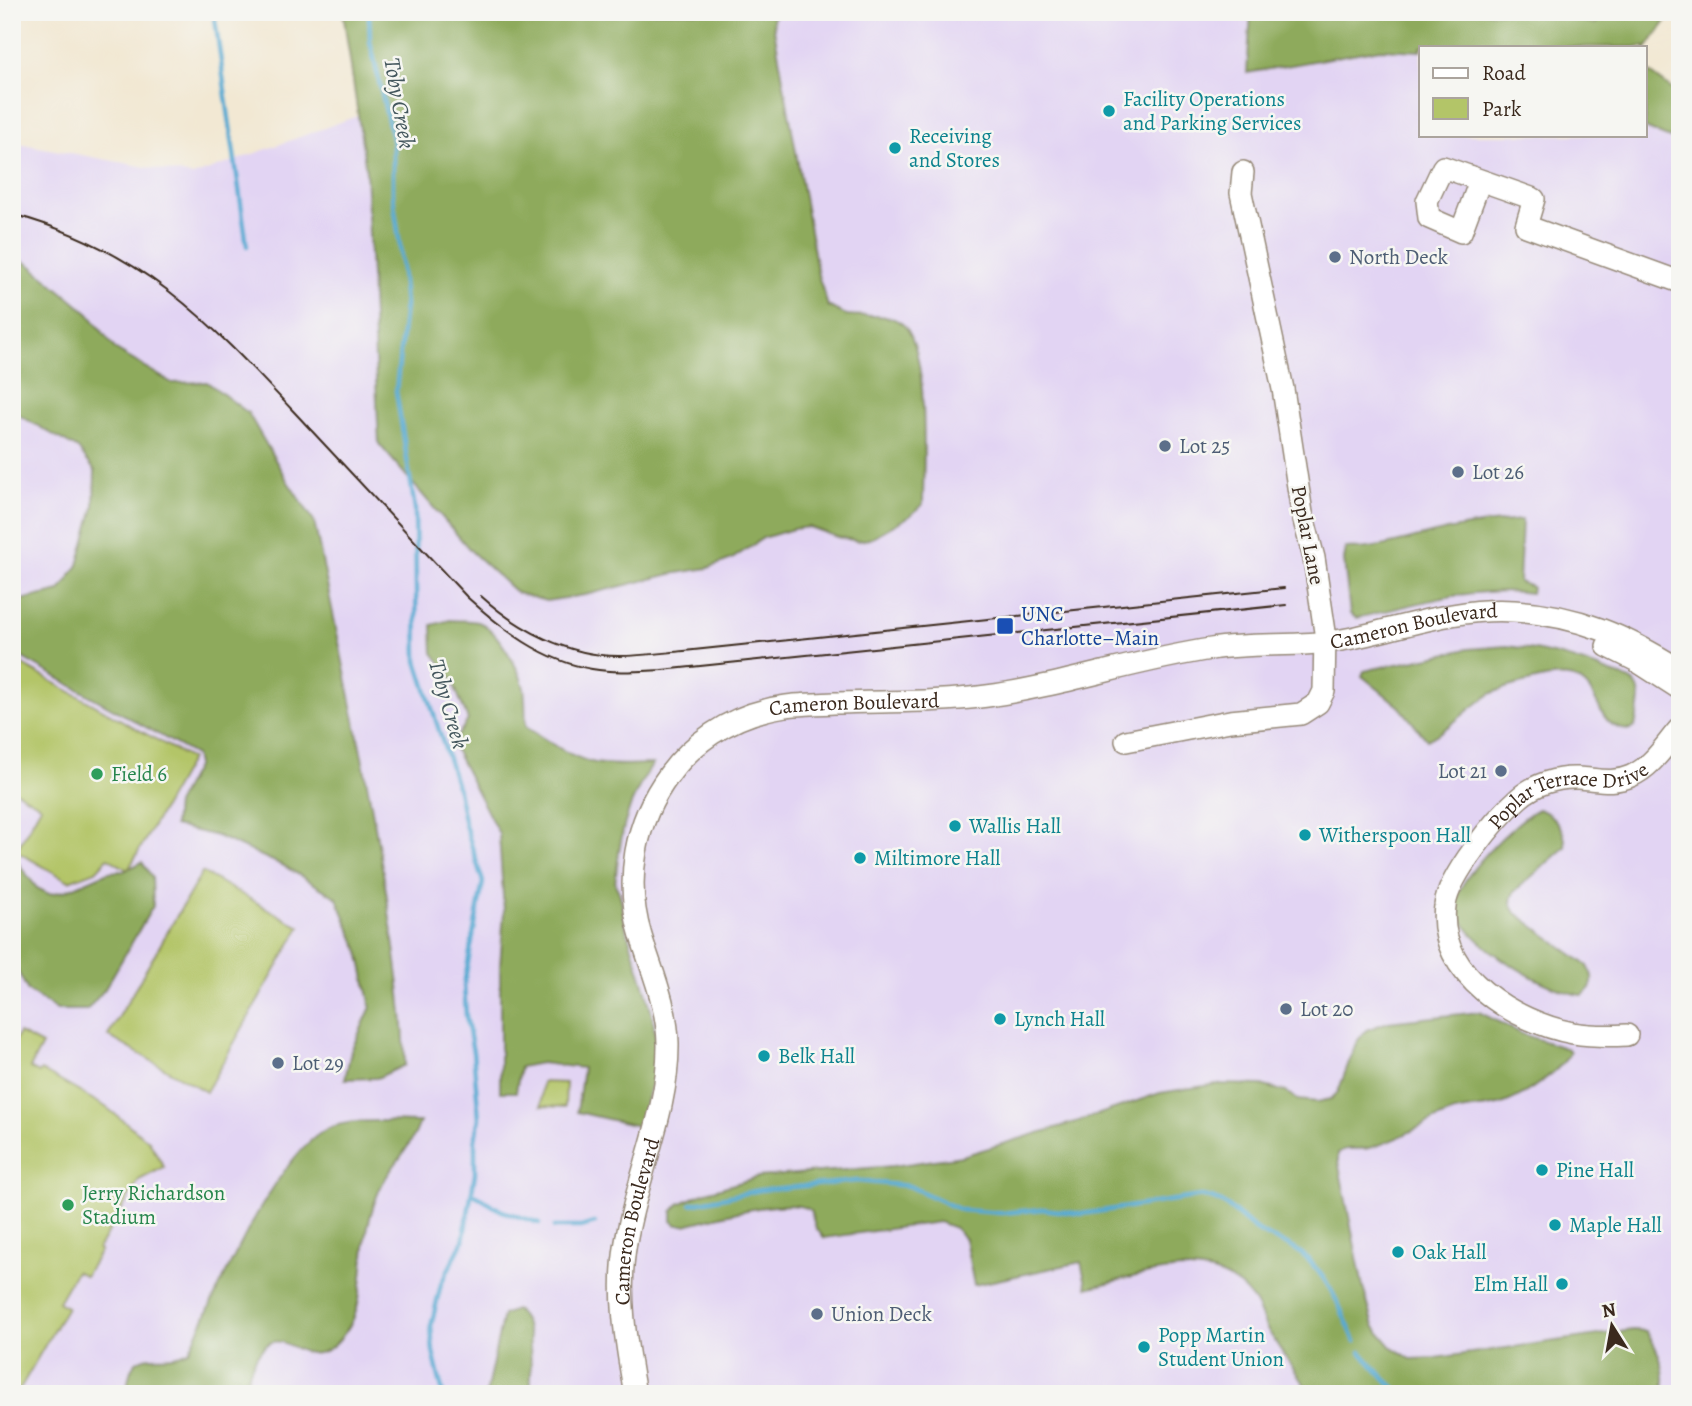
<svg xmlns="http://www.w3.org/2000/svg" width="1692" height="1406" font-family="Alegreya,serif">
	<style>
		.built { fill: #e2d4f3 }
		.green { fill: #b3c568; stroke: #777843; stroke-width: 2 }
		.forest { fill: #8eaa5c; stroke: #646a3d; stroke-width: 2 }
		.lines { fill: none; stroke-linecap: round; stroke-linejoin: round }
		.stream { stroke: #56aad2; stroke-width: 4.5 }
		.minor-casing { stroke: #968978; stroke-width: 24 }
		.minor { stroke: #fff; stroke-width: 21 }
		.tram { stroke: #3b2a1e; stroke-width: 2 }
		.culture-dot { fill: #0f9aa8; stroke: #f6f6f2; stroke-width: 2.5 }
		.service-dot { fill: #5c6f8a; stroke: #f6f6f2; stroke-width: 2.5 }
		.transit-dot { fill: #1a4fb4; stroke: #f6f6f2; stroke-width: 2.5 }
		.leisure-dot { fill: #2e9e5b; stroke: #f6f6f2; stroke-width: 2.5 }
		.labels { text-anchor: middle; stroke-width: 5; stroke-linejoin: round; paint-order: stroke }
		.culture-label { font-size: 21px; fill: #0d838f; stroke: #f6f6f2; text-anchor: start }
		.service-label { font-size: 21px; fill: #4e5e75; stroke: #f6f6f2; text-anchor: start }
		.street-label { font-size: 21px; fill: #3b2a1e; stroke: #f6f6f2 }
		.transit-label { font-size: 21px; fill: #164399; stroke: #f6f6f2; text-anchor: start }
		.leisure-label { font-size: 21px; fill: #27864d; stroke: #f6f6f2; text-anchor: start }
		.water-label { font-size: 23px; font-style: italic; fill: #44575d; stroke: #f6f6f2 }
	</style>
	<rect width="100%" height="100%" fill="#f6f6f2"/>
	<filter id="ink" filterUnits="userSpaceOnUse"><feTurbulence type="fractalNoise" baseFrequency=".0143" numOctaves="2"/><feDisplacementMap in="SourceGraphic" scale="14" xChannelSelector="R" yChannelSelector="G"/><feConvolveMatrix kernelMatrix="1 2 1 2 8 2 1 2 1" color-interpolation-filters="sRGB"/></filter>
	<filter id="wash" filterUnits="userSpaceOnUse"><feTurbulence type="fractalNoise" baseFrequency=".00686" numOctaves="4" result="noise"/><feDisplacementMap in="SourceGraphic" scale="28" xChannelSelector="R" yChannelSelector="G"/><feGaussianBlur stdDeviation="1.57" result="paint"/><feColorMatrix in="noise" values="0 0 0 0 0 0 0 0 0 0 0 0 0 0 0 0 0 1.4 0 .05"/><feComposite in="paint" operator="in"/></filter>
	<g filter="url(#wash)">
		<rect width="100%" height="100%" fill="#f2e8d3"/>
		<!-- built -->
		<path class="built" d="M641,12h928l6,6 -154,29v88h224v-66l35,26v1299h-1668v-1252l181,34z"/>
		<!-- green -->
		<g class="green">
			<path d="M12,659l179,100 -63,111 -20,-12 -12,13 -27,10 -53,-30 25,-45 -29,-17z"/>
			<path d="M202,872l98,55 -94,165 -98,-56z"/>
			<path d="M19,1033l23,12 -12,23 9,5 2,-3 65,37 43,34 15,26 -25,13 -41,69 2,2 -15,25 -9,-5 -18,31 9,5 -50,87h-5v-349z"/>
			<path d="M542,1082l24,1 -1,24 -24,-1z"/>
		</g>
		<!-- forest -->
		<g class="forest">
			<path d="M343,12h434l-4,7 1,10 44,246 10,31c6,3 12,7 19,9 16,2 39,-2 53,7 31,19 23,146 23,182l-13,12 -41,23 -11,2 -21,-4 -28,-10 -16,2 -30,9 -31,21 -24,9 -37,6 -86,21 -39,6 -29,-8 -46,-42 -92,-107 -13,-273z"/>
			<path d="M1251,12h318l6,6 20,6 10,-12h68l-28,38v-3h-224v4l-41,-2 -133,24z"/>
			<path d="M1645,69l35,26v47l-35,-14z"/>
			<path d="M12,256l17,8 60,50 27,36 56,33 35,-1 41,31 40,69 26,39c25,123 52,246 72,370 8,58 18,116 19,174l-28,13 -32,1 6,-28 20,-44 -12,-56 -22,-53 -53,-32 -67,-30 -43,-10 2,-22 21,-39 -2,-10 -183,-103v-50l48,-11 18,-26 16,-58 1,-36 -17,-22 -66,-38z"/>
			<path d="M1522,520l-3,62 13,5 -1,6c-57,-8 -120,13 -175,25l-6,-4 -6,-54 2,-12c24,5 80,-14 106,-19 24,-5 46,-7 70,-9z"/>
			<path d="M450,620c9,1 19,0 28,2 18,5 42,48 46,66 2,13 1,27 2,39 20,13 42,29 65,35 19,5 42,2 62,2 -28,40 -33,73 -38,120 9,14 7,31 12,47 13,45 36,94 27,143 -4,18 -11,35 -16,52l-61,-14 6,-44 -42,-5 -21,4 -4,25h-16v-126l4,-55 -5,-77 -47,-90 16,-24 -18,-45 -17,-22 -1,-28z"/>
			<path d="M1507,646c37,4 70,13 104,27 8,3 20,5 25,12 8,10 1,30 -1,42l-5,3c-37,-1 -27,-43 -57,-52 -12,-3 -25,-1 -37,2 -16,4 -34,7 -47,15 -21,13 -40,35 -62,45l-27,-33 -38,-31 2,-5 9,-2 95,-20z"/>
			<path d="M1538,809c15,4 29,22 27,38l-51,45c-5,9 -3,13 2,21l72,53c6,12 7,20 -5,29 -33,-2 -123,-53 -127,-90 -2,-24 60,-85 82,-96z"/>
			<path d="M12,855l25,33 12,6 16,-3 43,-19 16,-1 18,-9 10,15 1,29 -48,83 -18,21h-30l-29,-19 -16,-31v-63l3,-2 -3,-9z"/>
			<path d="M1479,1012l43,22 46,15 2,3c-7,17 -45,43 -63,50 -18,8 -40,5 -58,12 -27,10 -51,27 -80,34 -11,3 -21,-3 -31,5v8l25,126 11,39 17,20 20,13 25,-1 197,-28 13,1c11,15 24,46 15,63h-349c-15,-20 -30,-41 -43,-62 -7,-10 -9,-24 -17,-33 -39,-53 -113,-22 -165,-11l-6,-26 -107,23 -9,-46 -10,-11 -16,-6 -115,16 -8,-10 -6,-18c-19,-15 -100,9 -125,15h-8l-5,-4v-9l7,-8 24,-11 55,-16 135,-11 69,-10 117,-35 81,-28 57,-9 44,1 25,7 12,8 19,2 14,-3 7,-7 18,-49 10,-13 22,-8z"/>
			<path d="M420,1122c-7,21 -21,36 -33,54 -10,15 -15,33 -19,50 -6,26 -4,77 -18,99 -38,62 -62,0 -85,21 -13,12 -17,32 -23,48h-115c2,-56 31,-27 62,-43 27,-56 84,-191 136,-221 24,-13 68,-8 95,-8z"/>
			<path d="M515,1310c20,11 15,62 16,84h-45l17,-79z"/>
		</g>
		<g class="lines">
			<!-- stream -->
			<g class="stream">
				<path d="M214,12l33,234"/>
				<path d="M369,12l1,29 23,102v53l7,50 5,59 -9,86 19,118 2,152 41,129 7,35 18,57 -19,102 2,32 7,36 6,66 -4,21v35l-12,67 -22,43 -10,42 2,26 10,42"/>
				<path d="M472,1193l30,18 37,12"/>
				<path d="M691,1204l69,-14 97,-9 52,5 52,24 41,3 41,-4 39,5 119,-18c23,2 37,20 54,33 14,10 34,14 47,25 27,23 39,56 53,87"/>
				<path d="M554,1227h27l14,-4"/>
				<path d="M1361,1352l23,26 17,16"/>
			</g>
		</g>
	</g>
	<g filter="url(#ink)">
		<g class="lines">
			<!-- minor casing -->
			<g class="minor-casing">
				<g id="minor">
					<path d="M1480,181l-19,51 -32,-14 -2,-17 16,-34 91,32 -8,27 154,56"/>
					<path d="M1607,646l28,14 45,29"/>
					<path d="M1126,741l104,-20 71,-7 17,-11 6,-12 1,-59 -11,-74 -12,-45 -19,-124 -42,-196 2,-21"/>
					<path id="s1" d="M1627,1035c-18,1 -36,1 -54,-2 -58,-11 -137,-58 -128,-127 3,-30 51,-88 74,-108 16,-14 38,-21 59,-20 19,1 35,6 53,-2 21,-9 34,-31 49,-48"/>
					<path id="s2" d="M635,1394c-9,-50 -18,-102 -9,-152 11,-67 43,-131 42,-199 -1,-39 -16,-71 -27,-107 -17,-55 -6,-115 28,-161 23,-32 59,-56 97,-65 22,-6 45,-6 68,-7 50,-2 102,0 153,-7 75,-10 149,-36 224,-47 45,-7 91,-1 136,-10 55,-11 110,-32 167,-28 64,4 112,25 166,59"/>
				</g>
			</g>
			<!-- minor -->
			<use href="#minor" class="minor"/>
			<!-- tram -->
			<g class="tram">
				<path d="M12,214c138,37 205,116 298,215 53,56 105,112 157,168 35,32 76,64 125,72 23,4 47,2 70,1l624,-65"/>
				<path d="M481,596c36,33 87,60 137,60 22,0 44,-3 66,-5l600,-63"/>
			</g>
		</g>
	</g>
	<!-- markers -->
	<g class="culture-dot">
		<circle cx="1109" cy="111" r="7"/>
		<circle cx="895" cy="148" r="7"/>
		<circle cx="955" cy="826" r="7"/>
		<circle cx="1305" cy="835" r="7"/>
		<circle cx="860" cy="858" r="7"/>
		<circle cx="1000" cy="1019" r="7"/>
		<circle cx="764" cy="1056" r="7"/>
		<circle cx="1542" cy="1170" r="7"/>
		<circle cx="1555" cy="1225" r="7"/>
		<circle cx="1398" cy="1252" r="7"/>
		<circle cx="1562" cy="1284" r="7"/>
		<circle cx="1144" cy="1347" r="7"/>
	</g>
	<g class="service-dot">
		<circle cx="1335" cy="257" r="7"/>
		<circle cx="1165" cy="446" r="7"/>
		<circle cx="1458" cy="472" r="7"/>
		<circle cx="1501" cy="771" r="7"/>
		<circle cx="1286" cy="1009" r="7"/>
		<circle cx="278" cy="1063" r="7"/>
		<circle cx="817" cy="1314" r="7"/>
	</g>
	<rect class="transit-dot" x="996" y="617" width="18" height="18" rx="3.5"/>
	<g class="leisure-dot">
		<circle cx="97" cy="774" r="7"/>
		<circle cx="68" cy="1205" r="7"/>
	</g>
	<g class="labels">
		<!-- culture labels -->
		<g class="culture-label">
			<text x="1123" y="106">Facility Operations<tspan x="1123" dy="24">and Parking Services</tspan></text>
			<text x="909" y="143">Receiving<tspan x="909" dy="24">and Stores</tspan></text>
			<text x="969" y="833">Wallis Hall</text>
			<text x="1319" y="842">Witherspoon Hall</text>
			<text x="874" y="865">Miltimore Hall</text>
			<text x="1014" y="1026">Lynch Hall</text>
			<text x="778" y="1063">Belk Hall</text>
			<text x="1556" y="1177">Pine Hall</text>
			<text x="1569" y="1232">Maple Hall</text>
			<text x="1412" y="1259">Oak Hall</text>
			<text x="1548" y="1291" text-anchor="end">Elm Hall</text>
			<text x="1158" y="1342">Popp Martin<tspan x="1158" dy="24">Student Union</tspan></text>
		</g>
		<!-- service labels -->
		<g class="service-label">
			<text x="1349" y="264">North Deck</text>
			<text x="1179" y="453">Lot 25</text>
			<text x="1472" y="479">Lot 26</text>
			<text x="1487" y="778" text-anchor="end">Lot 21</text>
			<text x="1300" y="1016">Lot 20</text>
			<text x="292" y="1070">Lot 29</text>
			<text x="831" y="1321">Union Deck</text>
		</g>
		<!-- street labels -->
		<g class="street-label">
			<text transform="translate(1308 535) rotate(79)" y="7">Poplar Lane</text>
			<text dy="7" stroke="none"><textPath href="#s2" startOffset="1412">Cameron Boulevard</textPath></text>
			<text dy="7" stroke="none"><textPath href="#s2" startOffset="845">Cameron Boulevard</textPath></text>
			<text dy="7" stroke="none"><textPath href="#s1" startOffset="432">Poplar Terrace Drive</textPath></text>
			<text dy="7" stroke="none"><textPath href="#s2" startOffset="175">Cameron Boulevard</textPath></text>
		</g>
		<!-- transit labels -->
		<g class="transit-label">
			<text x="1021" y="621">UNC<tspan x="1021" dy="24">Charlotte–Main</tspan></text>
		</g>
		<!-- leisure labels -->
		<g class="leisure-label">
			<text x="111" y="781">Field 6</text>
			<text x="82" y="1200">Jerry Richardson<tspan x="82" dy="24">Stadium</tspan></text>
		</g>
		<!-- water labels -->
		<g class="water-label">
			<text transform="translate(400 103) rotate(80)" y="8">Toby Creek</text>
			<text transform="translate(449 704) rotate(74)" y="8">Toby Creek</text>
		</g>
	</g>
	<!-- margin -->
	<rect width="1692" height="1406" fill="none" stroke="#f6f6f2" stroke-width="42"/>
	<!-- legend -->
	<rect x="1419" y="46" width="228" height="91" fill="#f6f6f2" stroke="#aba49d" stroke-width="2"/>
	<rect x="1433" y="68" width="35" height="10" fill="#ffffff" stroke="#aba49d" stroke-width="2"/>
	<text x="1482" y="80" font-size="21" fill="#3b2a1e">Road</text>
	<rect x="1433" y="98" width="35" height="21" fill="#b3c568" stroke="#aba49d" stroke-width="2"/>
	<text x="1482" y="116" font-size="21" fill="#3b2a1e">Park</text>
	<!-- north arrow -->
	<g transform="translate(1612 1326) rotate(349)" stroke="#f6f6f2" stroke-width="5" paint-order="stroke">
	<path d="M0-5L12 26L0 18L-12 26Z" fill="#3b2a1e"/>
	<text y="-10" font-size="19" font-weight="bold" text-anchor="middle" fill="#3b2a1e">N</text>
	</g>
</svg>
